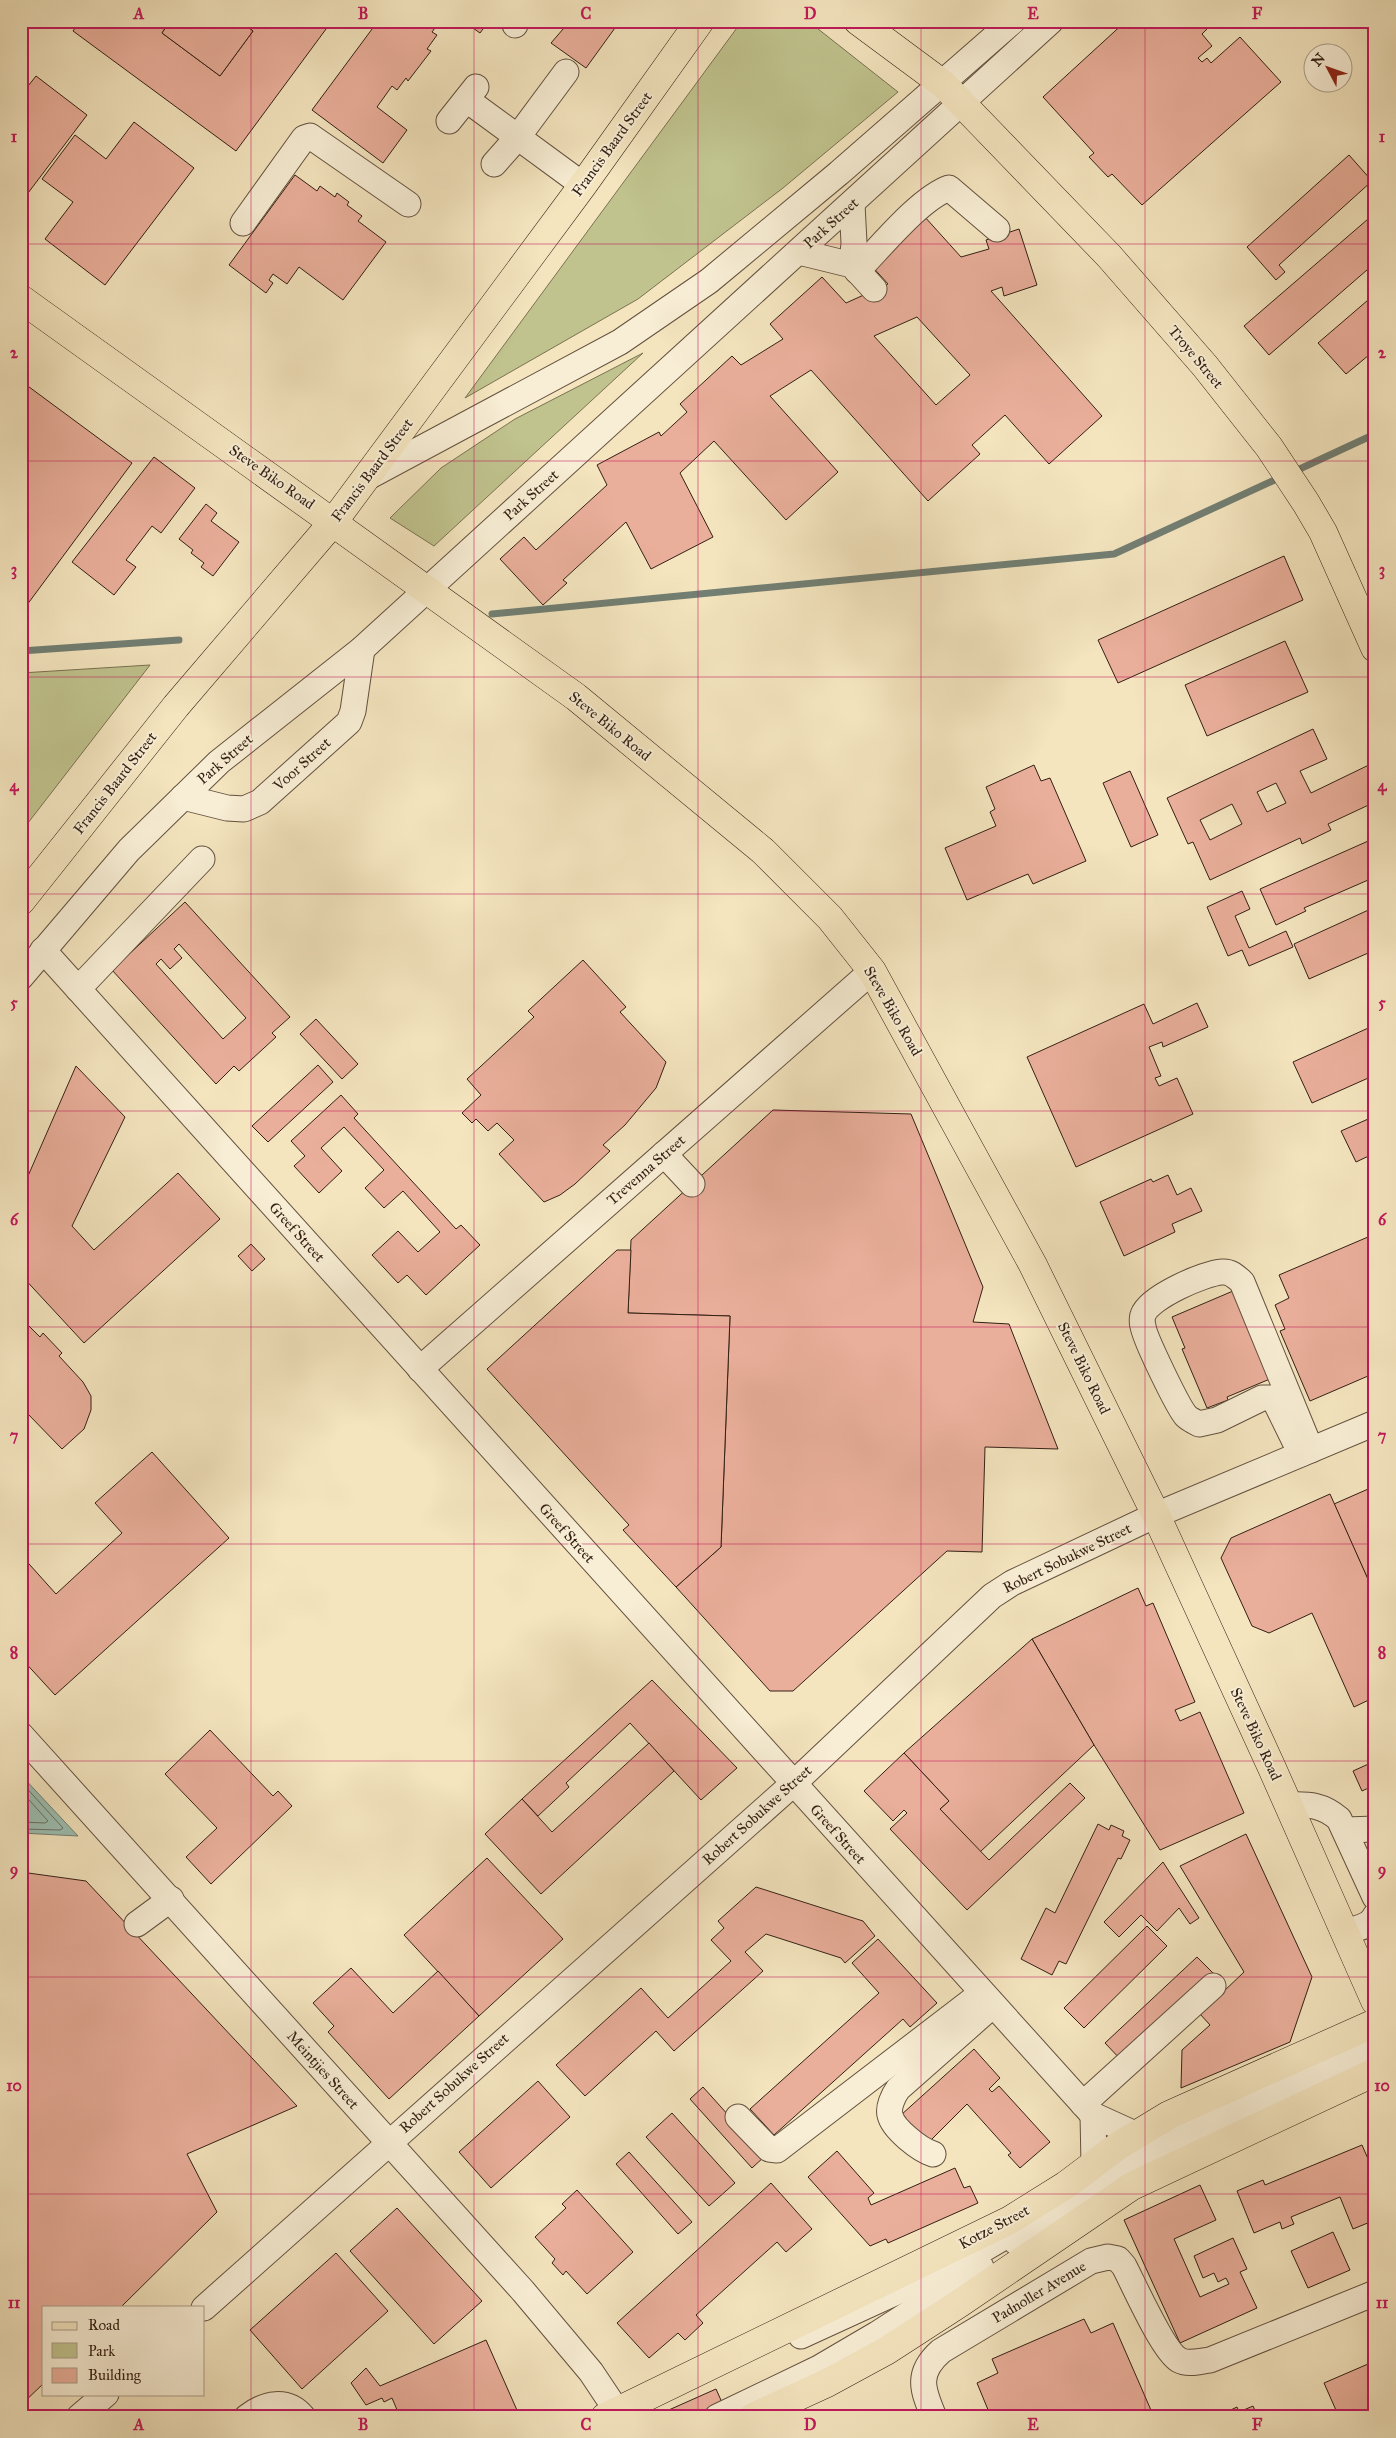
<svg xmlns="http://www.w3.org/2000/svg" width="1396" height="2438" font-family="'IM FELL Great Primer',serif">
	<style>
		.green { fill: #c0c38e; stroke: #7a7251 }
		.water { fill: #9cbfb2; stroke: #727f73 }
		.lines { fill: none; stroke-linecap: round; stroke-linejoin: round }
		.shore { stroke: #687063; stroke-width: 1 }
		.stream { stroke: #727f73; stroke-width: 7 }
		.building { fill: #eaaf9b; stroke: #332014; fill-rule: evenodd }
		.minor-casing { stroke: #63513f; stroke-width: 27 }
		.major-casing { stroke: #332014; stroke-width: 29 }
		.minor { stroke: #f8eed5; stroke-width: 25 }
		.major { stroke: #f4e5bf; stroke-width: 28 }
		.grid { fill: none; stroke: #c2185b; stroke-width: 1; stroke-opacity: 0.55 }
		.labels { text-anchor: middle; stroke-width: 4; stroke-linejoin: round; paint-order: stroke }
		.street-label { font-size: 15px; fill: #332014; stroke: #f8eed5 }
		.neatline { fill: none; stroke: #c2185b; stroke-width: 2 }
		.grid-label { font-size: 16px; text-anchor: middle; font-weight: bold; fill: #c2185b }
	</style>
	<rect width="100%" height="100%" fill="#f4e5bf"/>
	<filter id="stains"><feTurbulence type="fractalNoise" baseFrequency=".004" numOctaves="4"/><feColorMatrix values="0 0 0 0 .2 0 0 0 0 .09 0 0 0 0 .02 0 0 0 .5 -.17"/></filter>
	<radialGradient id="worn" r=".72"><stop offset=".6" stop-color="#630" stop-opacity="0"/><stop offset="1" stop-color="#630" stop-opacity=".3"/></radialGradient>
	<!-- green -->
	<g class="green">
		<path d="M742,21h66l90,71 -115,96 -145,111 -173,99z"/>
		<path d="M643,353l-209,193 -44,-28 51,-50 74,-49z"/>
		<path d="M150,665l-129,167v-159z"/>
	</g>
	<!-- water -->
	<path class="water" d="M21,1775l57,61 -57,-3z"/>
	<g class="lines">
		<!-- shore -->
		<g class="shore">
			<path d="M21,1782l42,46 -3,2 -39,-1"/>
			<path d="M21,1791l27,30 -3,2 -24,-1"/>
		</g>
		<!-- stream -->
		<g class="stream">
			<path d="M1291,473l84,-39"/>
			<path d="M492,614l622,-60 167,-77"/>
			<path d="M21,651l158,-11"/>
		</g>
	</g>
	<!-- building -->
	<g class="building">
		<path d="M80,21h90l-8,12 58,43 33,-45 -13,-10h83l6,4 -93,126 -163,-120z"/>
		<path d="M170,21h70l13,10 -33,45 -58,-43z"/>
		<path d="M378,21h62l-8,11 5,3 -10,14 4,2 -23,30 -2,-3 -9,12 -5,-4 -15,21 30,23 -24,33 -71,-53z"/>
		<path d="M463,21h26l-9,12z"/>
		<path d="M570,21h50l-34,47 -35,-25z"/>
		<path d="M1126,21h89l-13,13 10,12 -14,12 4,4 5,-4 4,5 29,-26 41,45 -139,123 -30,-31 -4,3 -19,-20 5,-4 -51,-56z"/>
		<path d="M36,76l51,39 -65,86 -1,-106z"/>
		<path d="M134,122l60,46 -89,117 -60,-46 28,-37 -31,-23 33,-44 31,24z"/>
		<path d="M1349,155l23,26 -93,84 6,7 -9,8 -29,-33z"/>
		<path d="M295,175l22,16 3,-5 15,11 2,-4 12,9 -2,3 15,11 -4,5 28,21 -43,58 -44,-33 -12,17 -14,-10 -4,6 4,3 -7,10 -37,-28z"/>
		<path d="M1375,213v50l-106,92 -25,-29z"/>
		<path d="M924,216l37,41 28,-8 -3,-9 33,-11 18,56 -33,11 -2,-9 -11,4 111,125 -53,48 -44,-49 -33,30 8,9 -52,47 -117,-131 -41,26 68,76 -52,48 -72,-79 -34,32 33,64 -62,32 -25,-47 -63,58 4,3 -24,22 -43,-46 24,-22 12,13 71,-65 -10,-20 62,-33 2,4 26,-24 -7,-8 52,-48 9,9 42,-26 -13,-15 52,-47 24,26 42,-19 -18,-20zM917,317l53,58 -34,30 -62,-69z"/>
		<path d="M1375,294v56l-29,24 -28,-31z"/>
		<path d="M21,381l111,82 -111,150z"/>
		<path d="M154,457l41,31 -34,45 -9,-7 -26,34 10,7 -22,28 -42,-33z"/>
		<path d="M206,504l11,9 -6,8 28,21 -26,34 -12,-9 3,-4 -13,-10 2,-3 -14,-11z"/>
		<path d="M1284,556l19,44 -185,83 -20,-43z"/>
		<path d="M1285,641l23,51 -101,44 -22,-51z"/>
		<path d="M1313,729l14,30 -27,12 11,22 64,-31v40l-47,22 3,6 -29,14 -2,-6 -90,42 -17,-38 -5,2 -21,-46zM1276,783l10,20 -19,9 -10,-20zM1232,804l10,20 -32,16 -10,-20z"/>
		<path d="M1034,765l7,16 9,-3 36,83 -53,23 -5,-10 -61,26 -22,-52 51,-22 -6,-14 5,-3 -9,-22z"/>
		<path d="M1130,771l28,64 -27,12 -28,-64z"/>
		<path d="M1375,838v39l-71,31 2,3 -30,14 -16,-36z"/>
		<path d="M1242,891l8,18 -15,7 14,32 37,-17 7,16 -44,19 -7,-16 -14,6 -21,-49z"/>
		<path d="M185,902l105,115 -18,16 4,4 -37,34 -5,-5 -18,18 -104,-114zM179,944l67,74 -23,21 -67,-75 5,-5 9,10 12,-11 -8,-9z"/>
		<path d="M1375,907v43l-66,29 -15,-35z"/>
		<path d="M583,960l43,47 -6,5 46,50 -10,26 -31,37 -22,20 7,6 -35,33 -15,11 -16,7 -45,-48 15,-14 -17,-17 -9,8 -12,-12 -4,4 -10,-10 19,-18 -14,-16 67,-62 -6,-6z"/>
		<path d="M1197,1003l11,24 -45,20 -1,-5 -13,5 12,29 -6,2 4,8 18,-8 16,36 -117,53 -49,-110 117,-53 9,20z"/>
		<path d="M316,1019l42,45 -16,15 -42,-45z"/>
		<path d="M1375,1025v50l-63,28 -19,-41z"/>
		<path d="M318,1065l15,17 -65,60 -16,-16z"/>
		<path d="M76,1066l49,51 -53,109 22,24 84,-77 42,46 -136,124 -63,-68v-83z"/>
		<path d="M341,1095l17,19 -4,4 102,111 5,-4 19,20 -54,50 -19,-20 -9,8 -26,-28 26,-24 20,21 22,-20 -37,-41 -19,17 -19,-20 19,-18 -40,-43 -23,21 21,23 -23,22 -25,-27 11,-10 -14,-15z"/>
		<path d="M773,1110l138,4 72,173 -10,35 36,2 49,125 -73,-2 -3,105 -35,-1 -154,140h-23l-94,-104 45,-40 9,-231 -102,-3 3,-73z"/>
		<path d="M1375,1116v37l-19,9 -15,-31z"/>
		<path d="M1168,1175l9,20 14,-7 11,23 -30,13 3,8 -51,24 -24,-54 51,-23 2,3z"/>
		<path d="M1375,1234v139l-65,28 -30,-70 5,-2 -10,-24 14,-7 -10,-23z"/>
		<path d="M251,1244l14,15 -13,12 -14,-15z"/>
		<path d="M617,1250h14l-3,63 102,3 -9,231 -45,40 -53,-57 6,-5 -142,-156z"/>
		<path d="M1240,1288l37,88 -50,21 1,3 -21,8 -25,-59 3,-1 -13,-31z"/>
		<path d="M21,1318l19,19 3,-4 19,20 -3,3 24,26 8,14v14l-7,19 -22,20 -35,-36 -6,6z"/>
		<path d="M152,1452l77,86 -174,157 -34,-37v-103l35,39 66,-61 -27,-30z"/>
		<path d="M1375,1486v109l-41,-91z"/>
		<path d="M1330,1494l45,101v102l-21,10 -42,-94 -43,20 -17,-7 -31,-68 10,-20z"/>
		<path d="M1138,1588l8,18 7,-3 42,99 -20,8 5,11 20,-9 44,101 -84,37 -66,-105 -62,-106z"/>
		<path d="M1032,1639l62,106 -114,107 -40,-43 9,-8 -45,-48z"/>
		<path d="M652,1680l85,88 -36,32 -71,-77 -64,60 3,4 -31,29 -16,-17z"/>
		<path d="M210,1730l63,66 5,-5 14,15 -81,78 -25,-27 31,-29 -52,-54z"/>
		<path d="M649,1743l25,28 -133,123 -56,-60 37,-35 30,33z"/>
		<path d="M904,1753l45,48 -9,8 49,51 81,-77 15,15 -118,112 -77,-81 17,-16 -3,-3 -11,11 -29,-30z"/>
		<path d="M1375,1761v24l-13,6 -9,-20z"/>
		<path d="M1098,1824l11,6 2,-5 13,6 -2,5 8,4 -9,19 -3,-1 -52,106 -7,-3 -7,14 -31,-16 25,-51 9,5z"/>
		<path d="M1246,1834l66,143 -22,65 -109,46 1,-38 28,-25 -10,-11 44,-42 -64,-106z"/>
		<path d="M487,1858l76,81 -84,77 -75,-81z"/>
		<path d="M1163,1862l36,56 -9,6 -11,-16 -22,23 -16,-16 -22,22 -15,-15z"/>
		<path d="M21,1872l65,9 211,225 -110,48 30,58 -96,95h-77v76l-23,22z"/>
		<path d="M756,1887l107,34 12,15 -30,27 -4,-5 -75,-24 -21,18 18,19 -89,80 -18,-20 -71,65 -29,-31 85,-77 27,30 63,-57 -20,-21 13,-12 -6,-7z"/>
		<path d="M1147,1926l20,20 -83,82 -20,-20z"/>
		<path d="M878,1939l59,64 -27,24 -7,-8 -129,116 -24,-26 129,-116 -27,-30z"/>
		<path d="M1197,1957l18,18 -92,87 -18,-19z"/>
		<path d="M351,1968l42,45 45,-42 41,45 -90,83 -61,-67 6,-6 -21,-23z"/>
		<path d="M974,2049l26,29 -11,11 3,3 7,-6 51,56 -30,26 -12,-13 3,-2 -44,-49 -40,40 -26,-29z"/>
		<path d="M538,2081l32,36 -79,71 -32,-36z"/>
		<path d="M703,2087l62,69 -13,12 -62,-69z"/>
		<path d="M672,2113l63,70 -26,23 -63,-69z"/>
		<path d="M1362,2145l13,30v45l-22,9 -13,-32 -49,20 3,7 -12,5 -2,-7 -26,11 -17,-42 26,-11 2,5z"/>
		<path d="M837,2151l37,42 -6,5 3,7 84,-37 9,20 6,-2 8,17 -90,40 -2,-4 -16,7 -62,-69z"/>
		<path d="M629,2152l63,70 -14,12 -62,-70z"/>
		<path d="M771,2183l41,46 -26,23 -9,-10 -81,73 7,8 -18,17 -7,-7 -29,25 -32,-35z"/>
		<path d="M1200,2185l16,35 -42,19 26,58 29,-13 -3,-6 -8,4 -4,-9 -11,5 -9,-22 39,-18 14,31 -7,3 17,36 -77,35 -56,-123z"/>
		<path d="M577,2190l56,62 -46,42 -21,-23 -3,4 -11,-12 3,-4 -20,-22 31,-29 -4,-4z"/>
		<path d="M397,2208l85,93 -48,43 -84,-93z"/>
		<path d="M1333,2232l17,38 -42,18 -17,-37z"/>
		<path d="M336,2253l52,58 -86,78 -52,-59z"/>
		<path d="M1084,2319l7,14 22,-10 41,94h-163l-14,-34 21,-10 -6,-14z"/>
		<path d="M486,2340l34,77h-120l-8,-19 -8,4 -2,-4 -16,7 -15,-22 15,-15 14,18z"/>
		<path d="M1375,2361v46l-10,4 2,6h-28l-15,-34z"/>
		<path d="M716,2389l8,18 -21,10h-50z"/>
		<path d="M1253,2406l5,11h-42l21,-10 2,5z"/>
		<path d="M390,2410l3,7h-19z"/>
	</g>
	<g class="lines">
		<!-- minor casing -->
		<g class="minor-casing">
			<g id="minor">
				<path d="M515,25l1,-4"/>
				<path d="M467,100l116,85"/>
				<path d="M449,121l27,-34"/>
				<path d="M494,164l23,-26 49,-66"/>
				<path d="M243,223l61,-85 6,-2 98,68"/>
				<path d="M799,252l53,13 22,24"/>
				<path d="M852,265l2,-22 -2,-39"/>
				<path d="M857,271c23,-23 62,-72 92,-83l48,41"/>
				<path d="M368,477l252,-135 89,-61 130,-108 174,-152"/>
				<path d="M183,797l44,11 17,1 16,-7 89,-80 4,-11 9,-62"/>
				<path d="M43,950l1050,1165 44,20"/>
				<path d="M21,977l108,-127 90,-88 143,-113 689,-628"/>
				<path d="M78,989l124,-130"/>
				<path d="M664,1154l28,30"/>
				<path d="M420,1369l452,-398"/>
				<path d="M1301,1454l-25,-51 -6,-5h-8l-45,22 -18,4c-4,-2 -10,-5 -13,-8 -8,-9 -42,-79 -43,-90 -1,-2 -1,-9 0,-11 6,-18 62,-42 79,-43 9,-1 14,5 20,10l69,168"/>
				<path d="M21,1735l502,556 68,81 26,39"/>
				<path d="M1288,1805c21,-1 35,0 51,14l36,78"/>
				<path d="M1346,1830l29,-1"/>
				<path d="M137,1924l34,-25"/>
				<path d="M1344,1932c11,-3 26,-5 31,-16"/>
				<path d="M1331,2054l21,-9 22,-2"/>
				<path d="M1083,2104l130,-118"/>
				<path d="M1093,2115l1,49"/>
				<path d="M738,2117l31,32 8,1 205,-157"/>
				<path d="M933,2154c-13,-4 -40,-25 -43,-39 -2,-8 3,-19 8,-26l95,-84"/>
				<path d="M1016,2242c69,-49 141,-94 216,-131 41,-20 85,-34 125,-54"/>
				<path d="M204,2308l589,-524 199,-188 20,-13 144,-68 219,-92"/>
				<path d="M801,2336l159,-73 66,-39"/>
				<path d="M79,2417l27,-23"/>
				<path d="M247,2417c18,-14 40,-19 56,0"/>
				<path d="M717,2417l102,-49 58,-34 104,-67"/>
				<path d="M934,2417c-12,-28 -18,-44 7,-66l150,-90 17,-4 10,2 6,7c10,19 39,85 55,94 9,5 21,1 31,0l165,-67"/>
			</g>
		</g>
		<!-- major casing -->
		<g class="major-casing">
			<g id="major">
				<path d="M858,21l85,63 166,172 96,110 64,81 37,56 17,29 52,116"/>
				<path d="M21,299l555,398 187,154 67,67 42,53 161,294 123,250 116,253 103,233"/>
				<path d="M21,901l155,-195 158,-185 249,-336 117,-164"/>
				<path d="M605,2417l405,-197 56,-35 52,-39 51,-31 206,-92"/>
				<path d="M753,2417l74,-34 59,-32 74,-48 172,-117 243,-114"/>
			</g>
		</g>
		<!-- minor -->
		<use href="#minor" class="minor"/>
		<!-- major -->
		<use href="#major" class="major"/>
	</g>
	<!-- grid -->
	<path class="grid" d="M251,21v2396M474,21v2396M698,21v2396M921,21v2396M1145,21v2396M21,244h1354M21,461h1354M21,677h1354M21,894h1354M21,1111h1354M21,1327h1354M21,1544h1354M21,1761h1354M21,1977h1354M21,2194h1354"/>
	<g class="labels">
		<!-- street labels -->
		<g class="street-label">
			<text transform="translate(612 144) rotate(-54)" y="5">Francis Baard Street</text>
			<text transform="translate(831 223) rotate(-42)" y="5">Park Street</text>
			<text transform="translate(1196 357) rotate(50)" y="5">Troye Street</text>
			<text transform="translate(372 470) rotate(-53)" y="5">Francis Baard Street</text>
			<text transform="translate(272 477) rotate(35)" y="5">Steve Biko Road</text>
			<text transform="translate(531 495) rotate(-42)" y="5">Park Street</text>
			<text transform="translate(610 726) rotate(39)" y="5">Steve Biko Road</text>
			<text transform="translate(225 759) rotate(-41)" y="5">Park Street</text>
			<text transform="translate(302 764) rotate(-42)" y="5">Voor Street</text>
			<text transform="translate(115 783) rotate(-52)" y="5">Francis Baard Street</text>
			<text transform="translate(893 1011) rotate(60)" y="5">Steve Biko Road</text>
			<text transform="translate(646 1170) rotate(-41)" y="5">Trevenna Street</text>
			<text transform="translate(297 1232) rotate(48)" y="5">Greef Street</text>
			<text transform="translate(1084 1368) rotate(64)" y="5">Steve Biko Road</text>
			<text transform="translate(567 1533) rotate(48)" y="5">Greef Street</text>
			<text transform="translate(1067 1558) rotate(-26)" y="5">Robert Sobukwe Street</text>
			<text transform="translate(1256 1734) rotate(65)" y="5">Steve Biko Road</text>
			<text transform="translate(757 1815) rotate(-42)" y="5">Robert Sobukwe Street</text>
			<text transform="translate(838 1834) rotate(48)" y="5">Greef Street</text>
			<text transform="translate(323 2070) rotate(48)" y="5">Meintjies Street</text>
			<text transform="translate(454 2083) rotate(-42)" y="5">Robert Sobukwe Street</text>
			<text transform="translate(994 2227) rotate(-28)" y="5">Kotze Street</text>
			<text transform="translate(1039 2292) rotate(-31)" y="5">Padnoller Avenue</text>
		</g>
	</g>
	<!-- margin -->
	<rect width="1396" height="2438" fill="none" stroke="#f4e5bf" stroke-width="55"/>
	<!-- legend -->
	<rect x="42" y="2306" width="162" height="90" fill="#f8eed5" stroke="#a99c88"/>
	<rect x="52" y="2322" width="25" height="8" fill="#f4e5bf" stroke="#a99c88"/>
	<text x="88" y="2330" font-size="15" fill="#332014">Road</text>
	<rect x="52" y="2343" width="25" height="15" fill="#c0c38e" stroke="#a99c88"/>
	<text x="88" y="2356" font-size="15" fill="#332014">Park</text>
	<rect x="52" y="2368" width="25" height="15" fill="#eaaf9b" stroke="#a99c88"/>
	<text x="88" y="2380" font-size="15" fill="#332014">Building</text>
	<!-- north arrow -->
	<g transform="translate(1328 68) rotate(311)"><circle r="24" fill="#f8eed5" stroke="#a99c88"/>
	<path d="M0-4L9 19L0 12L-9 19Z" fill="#8f2418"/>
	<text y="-8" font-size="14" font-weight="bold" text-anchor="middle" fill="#332014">N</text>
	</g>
	<rect x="28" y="28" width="1340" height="2382" class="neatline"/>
	<g class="grid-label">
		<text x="139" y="19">A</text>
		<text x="363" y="19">B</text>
		<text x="586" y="19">C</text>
		<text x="810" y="19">D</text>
		<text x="1033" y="19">E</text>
		<text x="1257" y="19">F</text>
		<text x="14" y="142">1</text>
		<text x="1382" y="142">1</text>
		<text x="14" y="358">2</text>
		<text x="1382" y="358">2</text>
		<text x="14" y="575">3</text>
		<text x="1382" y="575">3</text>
		<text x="14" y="791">4</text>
		<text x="1382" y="791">4</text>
		<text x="14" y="1008">5</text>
		<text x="1382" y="1008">5</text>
		<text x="14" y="1225">6</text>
		<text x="1382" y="1225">6</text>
		<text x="14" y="1441">7</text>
		<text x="1382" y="1441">7</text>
		<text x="14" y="1658">8</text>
		<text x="1382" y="1658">8</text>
		<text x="14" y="1875">9</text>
		<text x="1382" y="1875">9</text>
		<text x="14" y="2091">10</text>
		<text x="1382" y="2091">10</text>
		<text x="14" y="2308">11</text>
		<text x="1382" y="2308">11</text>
		<text x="139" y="2430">A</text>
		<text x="363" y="2430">B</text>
		<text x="586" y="2430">C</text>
		<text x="810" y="2430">D</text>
		<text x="1033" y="2430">E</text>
		<text x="1257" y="2430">F</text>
	</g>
	<rect width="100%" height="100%" filter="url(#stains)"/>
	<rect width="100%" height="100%" fill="url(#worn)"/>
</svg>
